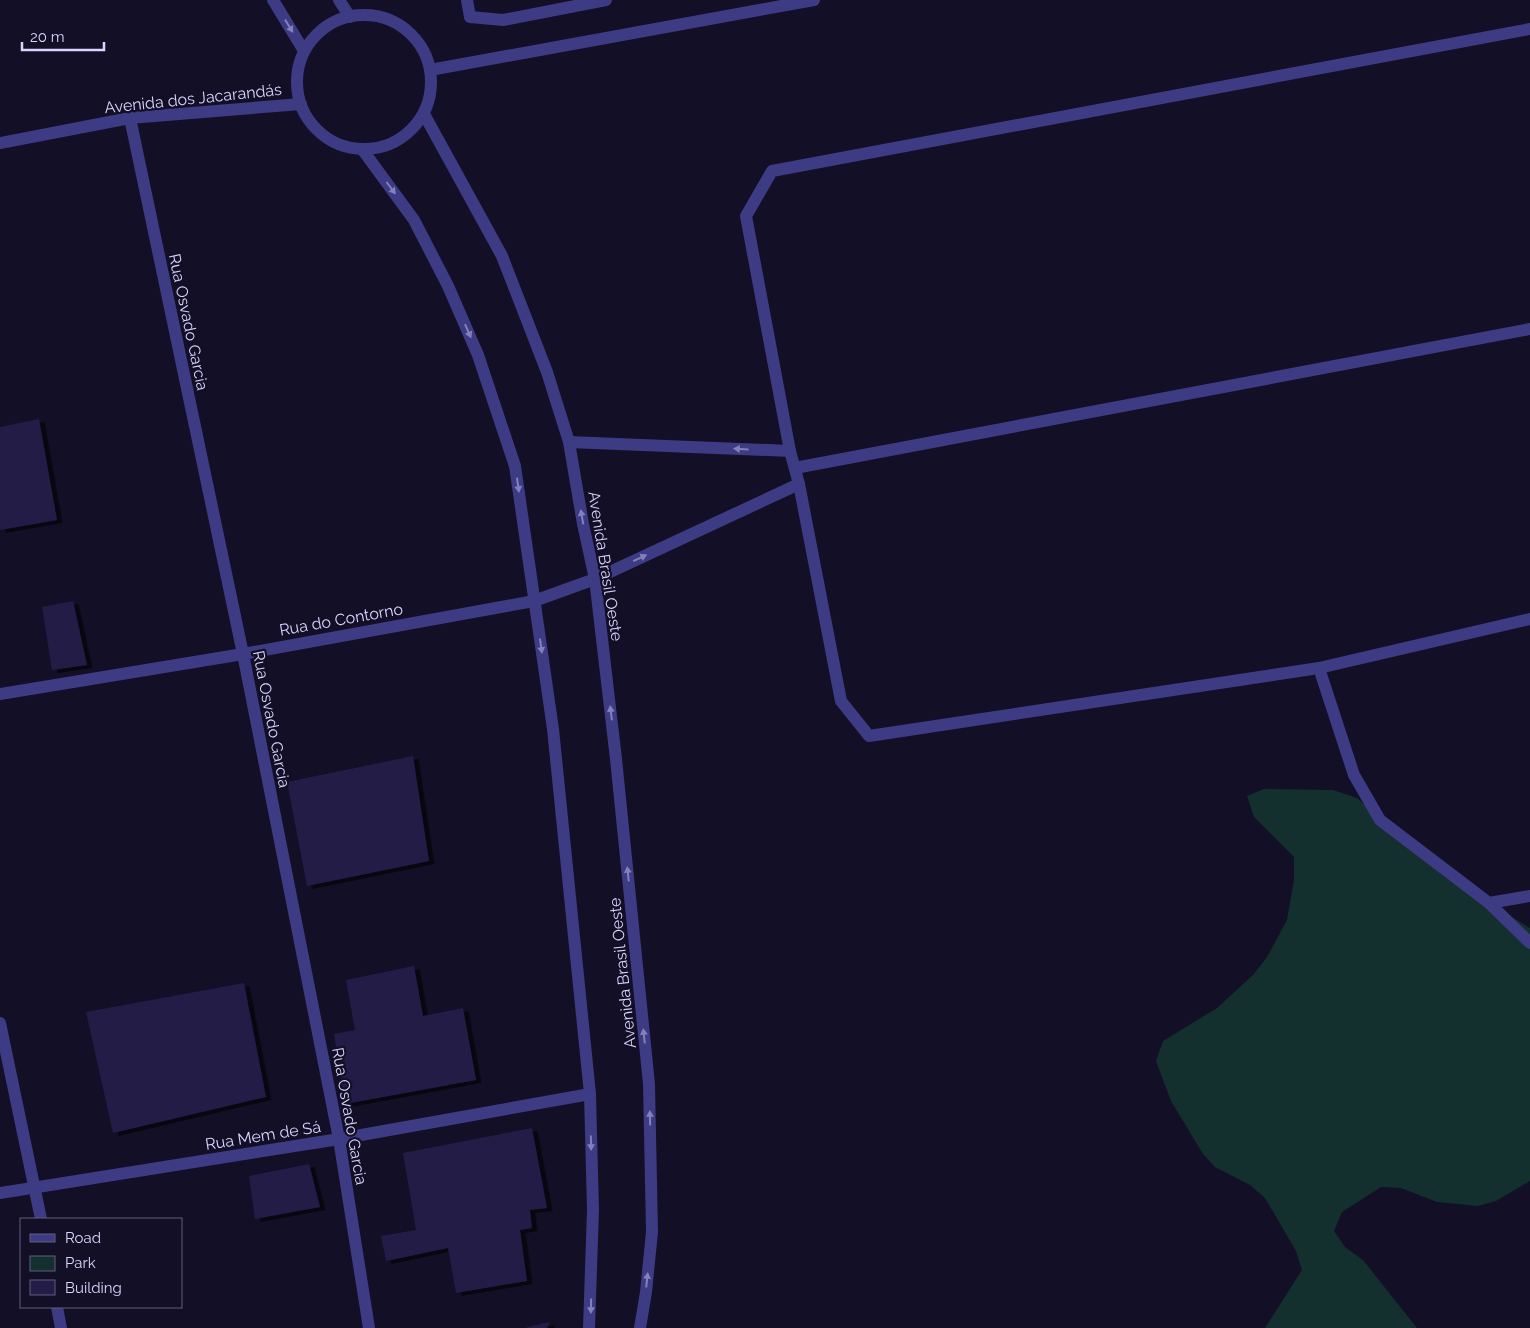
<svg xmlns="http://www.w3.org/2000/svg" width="1530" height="1328" font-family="Raleway,sans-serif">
	<defs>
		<filter id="shadow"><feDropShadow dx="5.5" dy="3" stdDeviation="0" flood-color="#0009"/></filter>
	</defs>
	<rect width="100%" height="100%" fill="#130f26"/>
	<polygon fill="#13302e" points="1264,789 1333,790 1357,798 1446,878 1530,928 1530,1181 1496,1201 1478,1206 1437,1202 1401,1188 1381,1187 1342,1212 1334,1231 1345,1247 1363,1260 1417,1328 1265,1328 1302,1270 1296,1251 1265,1198 1250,1185 1215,1167 1203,1154 1171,1101 1156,1061 1163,1041 1217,1008 1253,975 1267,957 1287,920 1294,879 1294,857 1254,817 1247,796"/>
	<g fill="#231c47" filter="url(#shadow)">
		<polygon points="39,419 57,520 0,530 0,427"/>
		<polygon points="73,601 87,665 52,670 42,607"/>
		<polygon points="413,756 429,861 307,886 287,782"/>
		<polygon points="414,966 423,1016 463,1008 476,1080 345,1104 334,1034 355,1030 346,980"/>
		<polygon points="244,983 266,1097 113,1133 86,1012"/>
		<polygon points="532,1128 547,1208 530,1210 532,1228 520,1230 527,1281 456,1293 448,1248 386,1261 381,1236 416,1230 403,1153"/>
		<polygon points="309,1164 320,1207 255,1219 249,1176"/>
		<polygon points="550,1322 547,1328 527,1328 527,1327"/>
	</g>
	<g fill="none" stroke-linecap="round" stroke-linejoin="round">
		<g stroke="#3c3b84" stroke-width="12">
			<polyline points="467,0 470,17 503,20 606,0"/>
			<polyline points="1530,29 772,171 746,216 790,451 799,484 841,701 869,736 1319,668 1530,619"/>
			<polyline points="430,70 814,0"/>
			<polyline points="130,118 243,654 339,1139 369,1328"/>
			<polyline points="0,143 130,118 301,104"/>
			<polyline points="569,442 790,451"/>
			<polyline points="795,468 1530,329"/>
			<polyline points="1319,668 1354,775 1380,820 1489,903 1530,943"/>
			<polyline points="0,694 243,654 534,601 595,579 799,484"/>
			<polyline points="1489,903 1530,896"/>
			<polyline points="0,1023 41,1219"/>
			<polyline points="0,1193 339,1139 590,1094"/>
			<polyline points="57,1307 61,1328"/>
		</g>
		<g stroke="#3c3b84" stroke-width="12">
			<polyline points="273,0 304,51"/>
			<polyline points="339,0 350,17"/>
			<circle cx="364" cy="82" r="67"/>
			<polyline points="424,114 502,256 547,372 569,442 583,524 595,579 616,759 649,1084 652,1232 646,1292 640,1328"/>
			<polyline points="362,149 414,220 448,286 478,355 515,466 553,729 590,1094 593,1210 589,1328"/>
		</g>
	</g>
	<defs><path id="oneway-solid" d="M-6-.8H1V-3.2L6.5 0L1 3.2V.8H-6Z" transform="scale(1.25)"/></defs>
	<g fill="#8380bb">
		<use href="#oneway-solid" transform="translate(289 26) rotate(58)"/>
		<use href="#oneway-solid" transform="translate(391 188) rotate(53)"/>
		<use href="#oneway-solid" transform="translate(468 331) rotate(66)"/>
		<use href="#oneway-solid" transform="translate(741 449) rotate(-177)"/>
		<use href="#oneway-solid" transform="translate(518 485) rotate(82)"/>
		<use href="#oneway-solid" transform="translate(582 517) rotate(-100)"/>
		<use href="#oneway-solid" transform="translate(640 558) rotate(-25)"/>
		<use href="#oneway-solid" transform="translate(541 646) rotate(82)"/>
		<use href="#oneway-solid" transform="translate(611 713) rotate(-97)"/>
		<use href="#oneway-solid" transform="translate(628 874) rotate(-96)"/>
		<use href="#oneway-solid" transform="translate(644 1036) rotate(-96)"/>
		<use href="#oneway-solid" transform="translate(650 1118) rotate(-91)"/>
		<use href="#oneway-solid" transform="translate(591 1143) rotate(89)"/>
		<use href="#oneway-solid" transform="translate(647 1280) rotate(-84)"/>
		<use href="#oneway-solid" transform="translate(591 1306) rotate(91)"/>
	</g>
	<g text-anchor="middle" stroke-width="4.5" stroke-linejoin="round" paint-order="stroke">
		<g font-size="16" fill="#d9d5fe" stroke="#130f26">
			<text transform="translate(193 98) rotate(-6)" y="6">Avenida dos Jacarandás</text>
			<text transform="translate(189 322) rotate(78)" y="6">Rua Osvado Garcia</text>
			<text transform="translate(606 566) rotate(81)" y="6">Avenida Brasil Oeste</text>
			<text transform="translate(341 619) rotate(-10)" y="6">Rua do Contorno</text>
			<text transform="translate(272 719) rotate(79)" y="6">Rua Osvado Garcia</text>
			<text transform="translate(622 973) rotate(-96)" y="6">Avenida Brasil Oeste</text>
			<text transform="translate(350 1116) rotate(80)" y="6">Rua Osvado Garcia</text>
			<text transform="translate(263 1135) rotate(-9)" y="6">Rua Mem de Sá</text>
		</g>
	</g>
	<rect x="20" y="1218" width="162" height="90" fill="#130f26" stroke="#625e7c"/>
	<rect x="30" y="1234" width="25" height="8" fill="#3c3b84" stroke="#625e7c"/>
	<text x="65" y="1243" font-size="15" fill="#d9d5fe">Road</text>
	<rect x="30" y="1256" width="25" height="15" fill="#13302e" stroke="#625e7c"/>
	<text x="65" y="1268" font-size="15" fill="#d9d5fe">Park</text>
	<rect x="30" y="1280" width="25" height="15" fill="#231c47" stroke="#625e7c"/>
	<text x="65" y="1293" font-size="15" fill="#d9d5fe">Building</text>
	<path d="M22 42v8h82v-8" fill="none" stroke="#d9d5fe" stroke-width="2.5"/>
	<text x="30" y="42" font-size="15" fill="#d9d5fe" stroke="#130f26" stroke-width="4" paint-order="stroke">20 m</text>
</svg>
